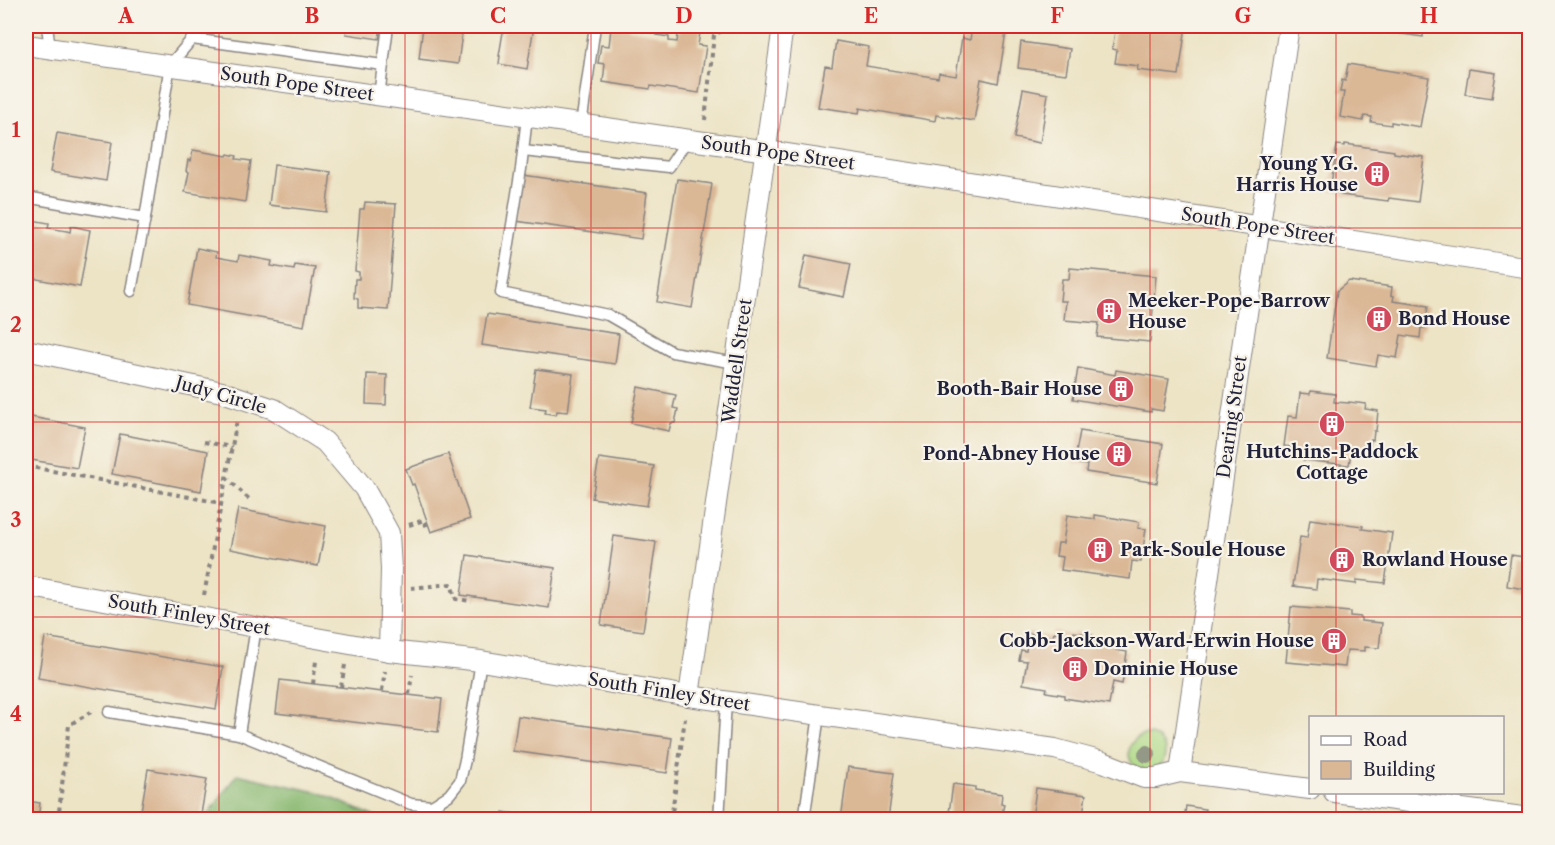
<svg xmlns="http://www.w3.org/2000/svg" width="1555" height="845" font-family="'Libre Caslon Text',serif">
	<rect width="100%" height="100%" fill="#f7f3e8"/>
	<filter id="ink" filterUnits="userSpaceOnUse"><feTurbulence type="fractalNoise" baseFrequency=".0167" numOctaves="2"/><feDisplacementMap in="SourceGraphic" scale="12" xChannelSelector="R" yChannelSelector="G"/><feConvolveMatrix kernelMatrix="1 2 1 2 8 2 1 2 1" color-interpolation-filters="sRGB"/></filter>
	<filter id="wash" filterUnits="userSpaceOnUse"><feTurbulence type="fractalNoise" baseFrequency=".008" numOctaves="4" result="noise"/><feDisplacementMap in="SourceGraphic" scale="24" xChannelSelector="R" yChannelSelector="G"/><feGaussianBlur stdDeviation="1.35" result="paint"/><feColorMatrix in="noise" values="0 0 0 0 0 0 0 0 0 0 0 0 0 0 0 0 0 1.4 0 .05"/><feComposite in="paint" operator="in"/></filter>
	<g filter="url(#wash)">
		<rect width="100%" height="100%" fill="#ede4c6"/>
		<circle fill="#add985" stroke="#687e60" stroke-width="1.5" cx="1147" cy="753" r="18"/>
		<polygon fill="#8ab972" stroke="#566e56" stroke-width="1.5" points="237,774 321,793 379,819 205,819"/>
		<g id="blocks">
			<g fill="#dab795">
				<polygon points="331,26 381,26 379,39 346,34 347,29 331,27"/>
				<polygon points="423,26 463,26 458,64 419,59"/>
				<polygon points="504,26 534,26 527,69 499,64 500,56 499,56"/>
				<polygon points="616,26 629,27 628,29 658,34 657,35 669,37 669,41 677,42 679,26 717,26 717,29 701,27 698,45 706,46 699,93 651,86 650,89 603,82 605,64 598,63 601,45 609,46 611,28 615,28"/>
				<polygon points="972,26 1007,26 998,83 981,79 974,121 936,115 935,121 860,108 859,113 818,107 825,66 832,67 836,41 869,47 866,66 938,78 939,73 956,76 962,38 970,40"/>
				<polygon points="1116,26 1186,26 1179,75 1137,70 1138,66 1115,63 1117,50 1112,49"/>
				<polygon points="1368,26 1424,26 1423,37 1367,29"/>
				<polygon points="1021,42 1070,49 1066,74 1018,68"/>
				<polygon points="1348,64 1429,77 1420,127 1391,122 1391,125 1371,122 1372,117 1364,116 1363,121 1340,117 1344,92 1340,92 1342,80 1345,81"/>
				<polygon points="1469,69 1496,73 1492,98 1465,94"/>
				<polygon points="1023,89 1048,94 1040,143 1014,138"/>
				<polygon points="26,128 32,129 27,157 26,157"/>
				<polygon points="57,133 112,142 106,181 50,172"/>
				<polygon points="1345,144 1394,151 1394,153 1424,157 1418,202 1389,198 1388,201 1341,195 1341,193 1330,191 1337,145 1345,146"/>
				<polygon points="193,150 227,156 228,154 237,156 236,159 251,161 245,202 185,192 189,172 186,171 188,160 191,161"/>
				<polygon points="274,165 331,172 326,212 269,205"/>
				<polygon points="523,175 647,193 641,239 516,221"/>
				<polygon points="677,179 712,184 692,308 657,302"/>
				<polygon points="365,202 396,204 388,310 358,308 358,299 354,298 355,279 359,279 359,272 355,271 360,209 364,209"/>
				<polygon points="26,219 49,223 48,228 67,231 70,232 71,226 90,230 80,287 26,277"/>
				<polygon points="197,248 217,252 216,257 238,261 239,255 272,261 271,266 294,270 295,265 315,268 304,326 187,305"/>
				<polygon points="806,255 851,264 844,297 799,288"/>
				<polygon points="1070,268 1156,276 1150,342 1097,337 1099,323 1064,320 1066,301 1060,301 1062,279 1069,279"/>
				<polygon points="1349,281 1392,287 1391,295 1394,296 1393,301 1428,306 1425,328 1421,328 1420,338 1401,335 1397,358 1378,355 1376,366 1327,358 1337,291"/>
				<polygon points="487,314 619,334 615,364 482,345"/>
				<polygon points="1078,368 1115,375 1116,370 1169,379 1163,411 1151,409 1151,412 1073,399"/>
				<polygon points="536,369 573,374 568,412 557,411 556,415 545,413 546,409 530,407"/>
				<polygon points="367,374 387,375 386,405 366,404"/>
				<polygon points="638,387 676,395 673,408 678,409 675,423 671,423 669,431 631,423"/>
				<polygon points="1311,391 1335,394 1334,402 1349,403 1349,402 1366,404 1365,409 1378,411 1376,431 1374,431 1373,440 1371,439 1369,455 1351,453 1349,465 1303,460 1304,453 1290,452 1291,447 1284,446 1288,416 1297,417 1300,393 1310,394"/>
				<polygon points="26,416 85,427 77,468 26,459"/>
				<polygon points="1080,431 1163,444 1157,483 1086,472 1087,465 1074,463"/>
				<polygon points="120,434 208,451 201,491 112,474"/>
				<polygon points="448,454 470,519 431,532 414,484 412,485 406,469"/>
				<polygon points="599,458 654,466 647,506 592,498"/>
				<polygon points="238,509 326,526 318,566 230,549"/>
				<polygon points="1067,515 1095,519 1095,515 1139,522 1138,528 1146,529 1141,562 1132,561 1130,579 1061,570 1063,557 1056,556 1058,543 1063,543"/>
				<polygon points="1310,519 1363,526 1362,529 1392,533 1385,583 1357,580 1356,584 1317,579 1316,589 1293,586 1300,537 1307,538"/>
				<polygon points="614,536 656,542 643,631 601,625"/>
				<polygon points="467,555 555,568 549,608 461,595"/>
				<polygon points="1511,555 1530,558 1530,590 1507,586"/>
				<polygon points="1291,607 1350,612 1350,616 1361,617 1361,621 1382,623 1379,648 1365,647 1365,651 1347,650 1345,667 1286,662"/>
				<polygon points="1054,632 1073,635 1074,632 1092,635 1092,641 1117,645 1116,650 1127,652 1122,684 1113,682 1109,705 1064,698 1064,695 1046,692 1047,688 1023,684 1027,661 1019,660 1021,650 1026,651 1028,633 1053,637"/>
				<polygon points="45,637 223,667 216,709 38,678"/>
				<polygon points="280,680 442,699 438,732 276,713"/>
				<polygon points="518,716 672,738 667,773 513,751"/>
				<polygon points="848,767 894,773 888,820 841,820"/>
				<polygon points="148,769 207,779 200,820 156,820 140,817"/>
				<polygon points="953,784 975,787 975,790 1002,794 1001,803 1004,804 1001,820 948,820"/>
				<polygon points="1036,788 1086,795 1082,820 1032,820"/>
				<polygon points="26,801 40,803 38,820 26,820"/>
				<polygon points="1186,806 1205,809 1204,813 1240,818 1240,820 1184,820"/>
				<polygon points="503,812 542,818 542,820 501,820"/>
			</g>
		</g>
	</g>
	<g filter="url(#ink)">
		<use href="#blocks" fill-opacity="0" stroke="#888380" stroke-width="1.5"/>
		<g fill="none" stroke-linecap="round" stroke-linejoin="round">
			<g stroke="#888380" stroke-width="13">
				<g id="service">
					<polyline points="47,26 50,49"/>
					<polyline points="192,39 383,65"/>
					<polyline points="379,96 388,26"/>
					<polyline points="527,117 521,169 501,293 608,315 672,352 736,363"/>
					<polyline points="581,125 595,26"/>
					<polyline points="523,151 669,167 687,140"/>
					<polyline points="26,197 145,218 170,65 192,39 194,26"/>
					<polyline points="131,291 145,218"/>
					<polyline points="109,712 239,734 411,804 432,806 449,795 460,781 465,760 481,661"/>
					<polyline points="239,734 256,627"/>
					<polyline points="719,820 726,702"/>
					<polyline points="804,820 819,715"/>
				</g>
			</g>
			<g stroke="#888380" stroke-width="22">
				<g id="minor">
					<polyline points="26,45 767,151 1530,268"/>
					<polyline points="26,350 222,392 274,409 325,442 364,488 389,533 391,569 389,651"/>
					<polyline points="26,586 389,651 481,661 689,696 1055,749 1103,762 1144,778 1155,778 1180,772 1310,789"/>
					<polyline points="689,696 783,26"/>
					<polyline points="1180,772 1289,26"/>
					<polyline points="1334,792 1530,818"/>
				</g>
			</g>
			<g stroke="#888380" stroke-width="4" stroke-dasharray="4.5 4.5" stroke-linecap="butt">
				<polyline points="705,120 714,35 731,26"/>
				<polyline points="204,442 232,447"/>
				<polyline points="26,466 221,503"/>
				<polyline points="226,477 251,501"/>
				<polyline points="409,525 424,520 427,528"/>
				<polyline points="411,588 451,584 456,599 472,601"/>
				<polyline points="204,595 237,420"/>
				<polyline points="313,684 316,661"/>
				<polyline points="341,687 345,665"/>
				<polyline points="382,691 385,671"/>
				<polyline points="409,694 412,675"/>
				<polyline points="58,820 69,725 91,712"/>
				<polyline points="671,820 685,718"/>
			</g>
			<use href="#service" stroke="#fff" stroke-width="10"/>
			<use href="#minor" stroke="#fff" stroke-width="20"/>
		</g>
		<circle fill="#949886" cx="1147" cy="754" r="9"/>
	</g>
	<path fill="none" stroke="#d62828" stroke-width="1.5" stroke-opacity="0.55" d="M219,26V820M405,26V820M591,26V820M778,26V820M964,26V820M1150,26V820M1336,26V718M26,228H1530M26,422H1530M26,617H1530M1336,792V820"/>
	<defs>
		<g id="building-disc" transform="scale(1.35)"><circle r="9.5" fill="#d1495b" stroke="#f7f3e8"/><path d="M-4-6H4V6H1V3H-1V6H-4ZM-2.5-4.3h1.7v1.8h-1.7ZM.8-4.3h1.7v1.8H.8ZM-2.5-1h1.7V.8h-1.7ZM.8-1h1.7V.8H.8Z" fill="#fff"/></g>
	</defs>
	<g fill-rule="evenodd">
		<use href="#building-disc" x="1377" y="174"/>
		<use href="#building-disc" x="1109" y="311"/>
		<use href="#building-disc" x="1379" y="319"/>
		<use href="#building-disc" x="1121" y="389"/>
		<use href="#building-disc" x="1332" y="424"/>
		<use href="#building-disc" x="1119" y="454"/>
		<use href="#building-disc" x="1100" y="550"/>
		<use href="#building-disc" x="1342" y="560"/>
		<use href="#building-disc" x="1334" y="641"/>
		<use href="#building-disc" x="1075" y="669"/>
	</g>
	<g text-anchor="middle" stroke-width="4.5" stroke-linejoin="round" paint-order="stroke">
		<g font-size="18" fill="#22223b" stroke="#f7f3e8">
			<text transform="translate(297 84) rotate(8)" y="6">South Pope Street</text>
			<text transform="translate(778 153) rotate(8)" y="6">South Pope Street</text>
			<text transform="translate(1258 226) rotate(9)" y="6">South Pope Street</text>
			<text transform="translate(737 361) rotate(-82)" y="6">Waddell Street</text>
			<text transform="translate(221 395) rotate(16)" y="6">Judy Circle</text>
			<text transform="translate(1232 417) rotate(-82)" y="6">Dearing Street</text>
			<text transform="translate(189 615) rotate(10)" y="6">South Finley Street</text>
			<text transform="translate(669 692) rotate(9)" y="6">South Finley Street</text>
		</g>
		<g font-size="18" font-weight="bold" fill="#22223b" stroke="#f7f3e8" text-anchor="start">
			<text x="1358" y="170" text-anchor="end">Young Y.G.<tspan x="1358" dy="21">Harris House</tspan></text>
			<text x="1128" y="307">Meeker-Pope-Barrow<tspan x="1128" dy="21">House</tspan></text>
			<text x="1398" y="325">Bond House</text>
			<text x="1102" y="395" text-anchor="end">Booth-Bair House</text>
			<text x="1332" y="458" text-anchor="middle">Hutchins-Paddock<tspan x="1332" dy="21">Cottage</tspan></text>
			<text x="1100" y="460" text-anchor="end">Pond-Abney House</text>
			<text x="1120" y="556">Park-Soule House</text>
			<text x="1362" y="566">Rowland House</text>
			<text x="1314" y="647" text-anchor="end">Cobb-Jackson-Ward-Erwin House</text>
			<text x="1094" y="675">Dominie House</text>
		</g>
	</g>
	<rect width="1555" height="845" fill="none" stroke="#f7f3e8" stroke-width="66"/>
	<rect x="1309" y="716" width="195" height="78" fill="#f7f3e8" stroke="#a29fa3" stroke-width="1.5"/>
	<rect x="1321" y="736" width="30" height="9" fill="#ffffff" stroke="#a29fa3" stroke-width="1.5"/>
	<text x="1363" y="746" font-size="18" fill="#22223b">Road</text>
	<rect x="1321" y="761" width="30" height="18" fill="#dab795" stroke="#a29fa3" stroke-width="1.5"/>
	<text x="1363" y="776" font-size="18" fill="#22223b">Building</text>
	<rect x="33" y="33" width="1489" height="779" fill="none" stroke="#d62828" stroke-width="2"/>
	<g font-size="20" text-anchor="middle" font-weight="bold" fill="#d62828">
		<text x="126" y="23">A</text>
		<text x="312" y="23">B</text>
		<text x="498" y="23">C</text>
		<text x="684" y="23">D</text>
		<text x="871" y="23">E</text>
		<text x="1057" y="23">F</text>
		<text x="1243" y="23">G</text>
		<text x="1429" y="23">H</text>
		<text x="16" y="137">1</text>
		<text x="16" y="332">2</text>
		<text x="16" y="527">3</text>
		<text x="16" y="721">4</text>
	</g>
</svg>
